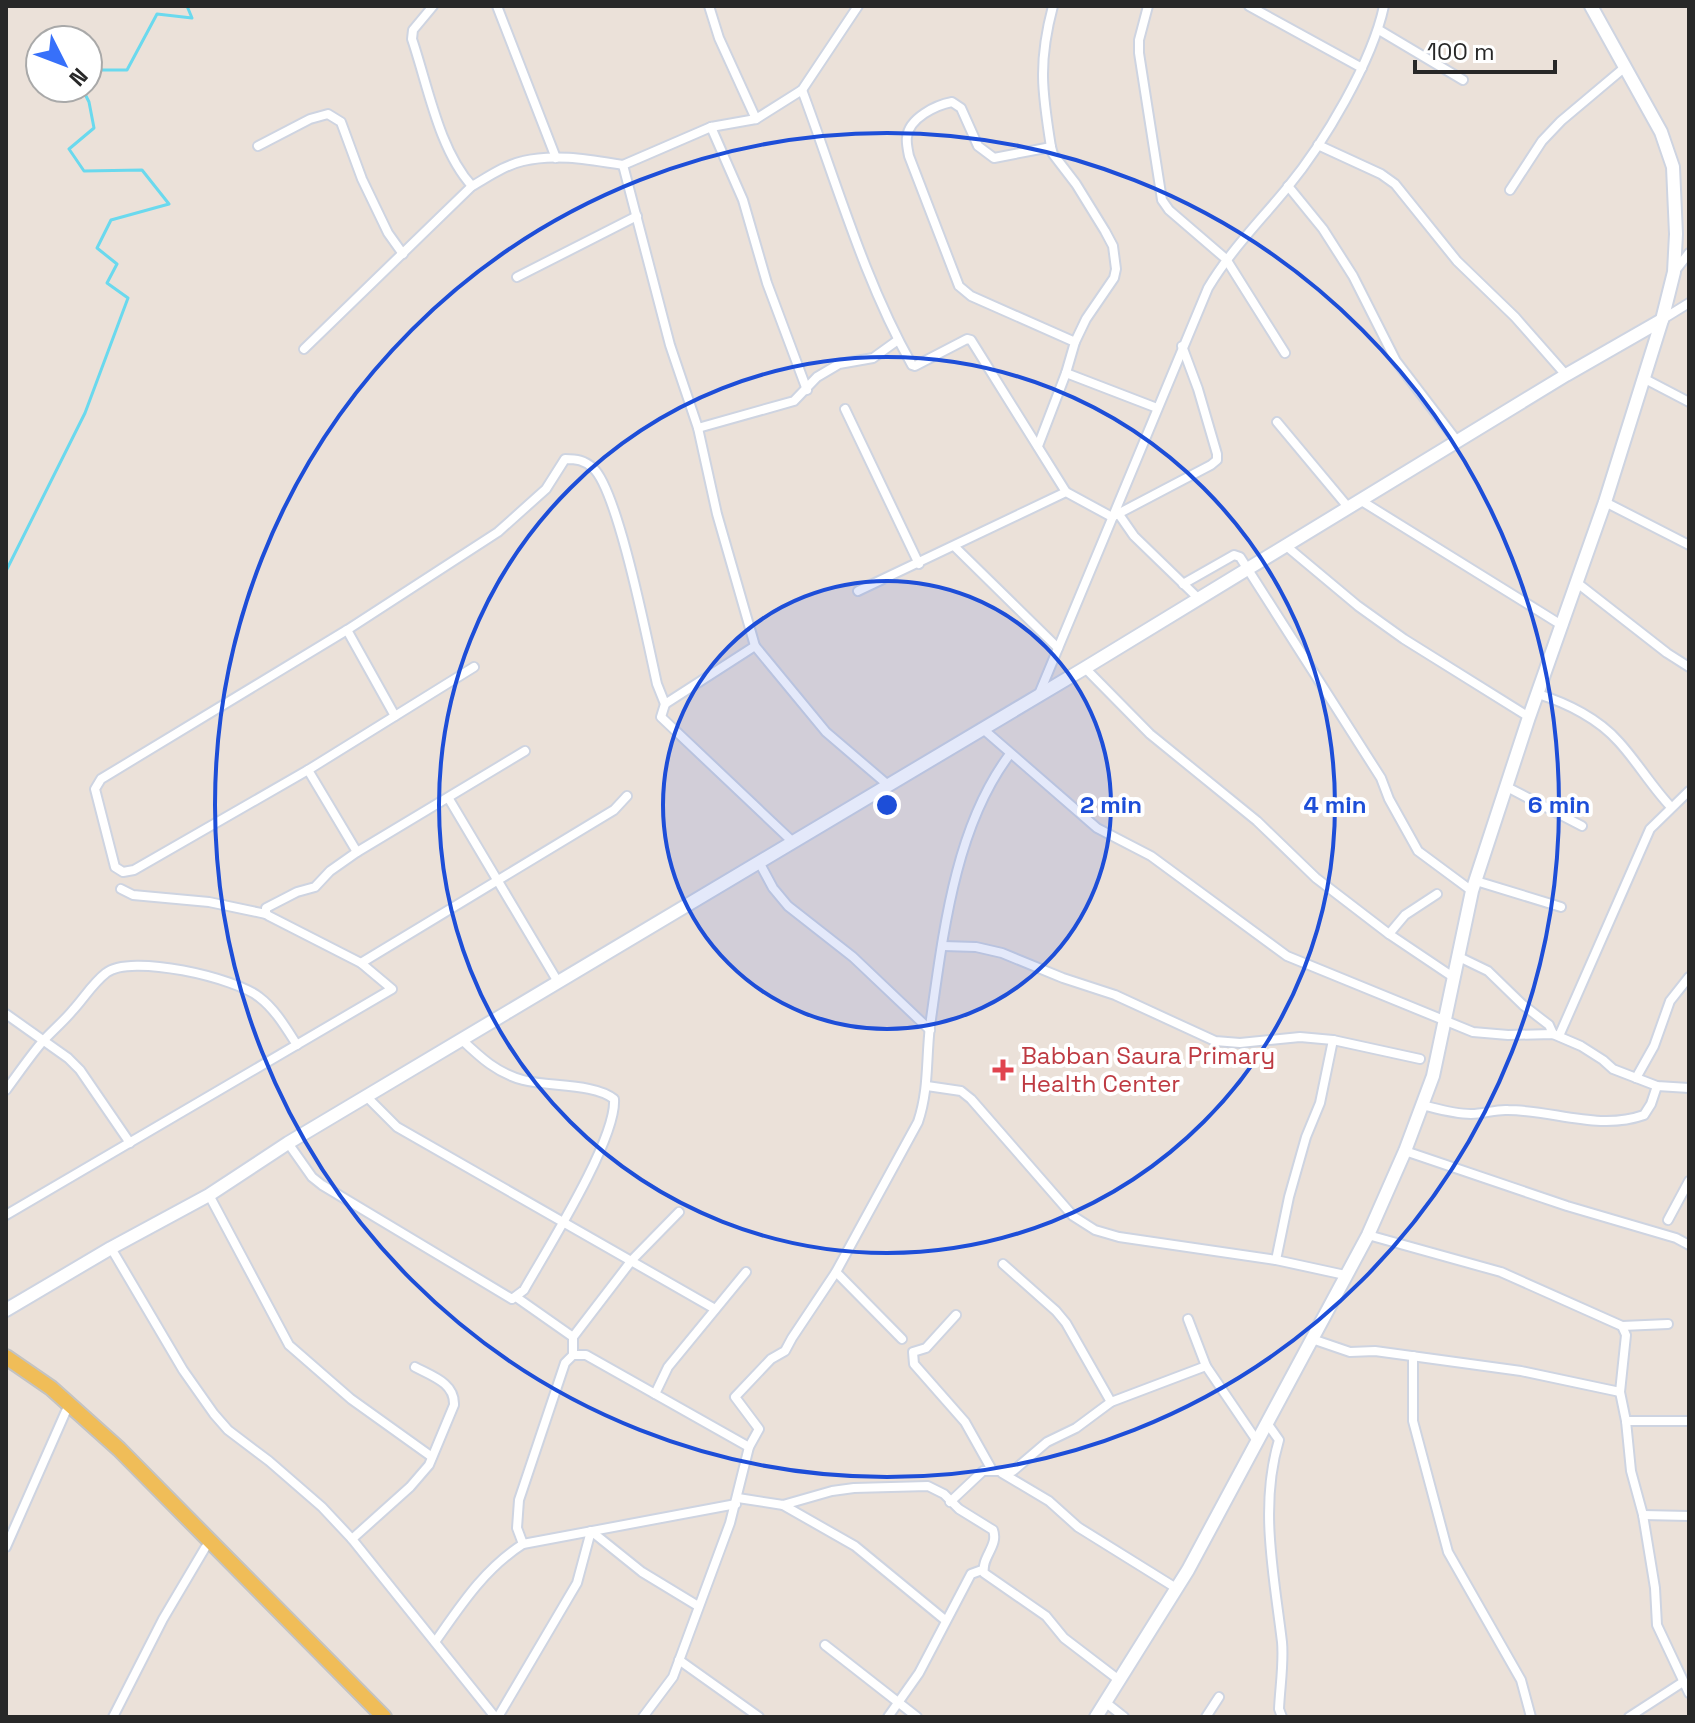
<svg xmlns="http://www.w3.org/2000/svg" width="1695" height="1723" font-family="'Space Grotesk',sans-serif">
	<rect width="100%" height="100%" fill="#ebe1d9"/>
	<g fill="none" stroke-linecap="round" stroke-linejoin="round">
		<g stroke="#6ad9ee" stroke-width="3">
			<polyline points="88,75 94,70 127,70 157,14 192,18 187,6"/>
			<polyline points="6,571 85,413 128,298 107,283 117,264 97,248 111,220 169,204 142,170 84,171 69,149 94,128 89,102 82,88"/>
		</g>
		<g stroke="#ced4e1" stroke-width="12">
			<g id="street">
				<path d="M433,6L413,30L412,39C428,86 439,150 472,186"/>
				<polyline points="497,6 556,158"/>
				<polyline points="709,6 719,38 756,119"/>
				<polyline points="858,6 802,90 756,119 711,127 623,165 670,345 698,428 717,514 755,646 826,732 888,785"/>
				<polyline points="1148,6 1139,40 1139,53 1162,200 1169,210 1226,259 1285,353"/>
				<polyline points="1249,6 1362,68"/>
				<polyline points="1379,30 1463,80"/>
				<path d="M802,90C836,181 864,280 912,365L915,366L967,339L971,340L1066,492"/>
				<polyline points="711,127 743,200 767,283 807,390"/>
				<polyline points="1318,145 1381,174 1395,184 1457,261 1515,317 1566,375"/>
				<polyline points="258,146 310,119 328,114 341,122 362,179 388,233 403,254"/>
				<path d="M1051,147L994,158L978,146L961,108L952,102C936,105 909,118 907,137C906,142 908,151 909,156L959,286L971,296L1075,342"/>
				<polyline points="1288,186 1323,229 1353,276 1396,361 1457,441"/>
				<polyline points="1510,190 1542,141 1561,121 1624,68"/>
				<polyline points="1675,271 1689,253"/>
				<polyline points="517,277 637,216"/>
				<polyline points="1663,319 1689,303"/>
				<path d="M304,349L472,186C488,177 505,165 523,161C555,153 591,160 623,165"/>
				<polyline points="1066,373 1157,408"/>
				<polyline points="1645,379 1689,402"/>
				<polyline points="845,409 919,564"/>
				<polyline points="1277,422 1348,507"/>
				<polyline points="698,428 794,401 817,377 839,364 873,358 898,340"/>
				<path d="M1038,446L1066,373L1075,342L1086,319L1114,278L1116,269L1113,246L1105,231L1076,184L1053,154L1051,147C1042,91 1038,62 1053,6"/>
				<polyline points="1360,500 1563,626"/>
				<polyline points="1605,502 1689,545"/>
				<polyline points="1118,513 1134,536 1198,598"/>
				<polyline points="1285,545 1358,606 1404,639 1529,717"/>
				<polyline points="955,547 1058,648"/>
				<polyline points="1576,582 1667,653 1689,667"/>
				<polyline points="1183,584 1234,555 1240,557 1381,778 1389,799 1418,851 1472,891"/>
				<polyline points="858,591 1066,492 1112,517 1211,465 1217,460 1217,454 1198,389 1182,346"/>
				<polyline points="347,630 395,716"/>
				<polyline points="755,646 665,704 661,717 793,842"/>
				<path d="M474,667L308,770L134,870L123,872L115,867L95,789L101,779L347,630L498,532L546,489L565,459C577,459 584,460 593,468C618,490 648,644 657,684L665,704"/>
				<polyline points="1085,668 1150,734 1257,821 1316,878 1389,934 1453,977"/>
				<path d="M1039,694L1208,288C1230,251 1260,221 1287,188C1324,143 1372,62 1384,6"/>
				<path d="M1538,694C1567,703 1599,719 1619,742C1638,763 1652,787 1671,807"/>
				<polyline points="983,729 1097,828 1151,856 1287,956 1473,1032 1508,1035 1553,1034 1581,1046 1603,1060 1613,1069 1657,1086 1689,1088"/>
				<polyline points="308,770 357,852"/>
				<polyline points="1507,787 1582,826"/>
				<polyline points="449,799 558,982"/>
				<polyline points="759,862 773,888 788,906 853,957 930,1030"/>
				<polyline points="1476,881 1561,907"/>
				<polyline points="121,889 133,895 209,902 266,914"/>
				<polyline points="1389,934 1405,915 1437,894"/>
				<polyline points="943,946 976,947 1002,953 1063,978 1115,995 1215,1041 1240,1043 1300,1037 1333,1040 1420,1059"/>
				<polyline points="1457,956 1488,971 1523,1005 1549,1025 1553,1034"/>
				<polyline points="361,963 614,810 627,796"/>
				<polyline points="6,1014 68,1058 80,1070 130,1143"/>
				<polyline points="1559,1036 1650,829 1689,791"/>
				<polyline points="1636,1078 1654,1046 1670,1001 1689,977"/>
				<polyline points="927,1086 961,1091 971,1099 1073,1216 1095,1230 1119,1237 1276,1260 1345,1275"/>
				<path d="M6,1090C18,1074 30,1056 43,1041C53,1030 64,1021 73,1010C84,998 93,983 106,973C130,953 236,978 259,997C275,1009 286,1028 297,1045"/>
				<polyline points="366,1096 397,1127 715,1309"/>
				<path d="M1422,1105C1438,1109 1454,1114 1471,1114C1484,1114 1496,1109 1508,1110C1553,1110 1599,1131 1644,1115L1651,1104L1657,1086"/>
				<path d="M288,1143L312,1177L322,1185L512,1299L524,1290C546,1251 617,1139 614,1099C594,1083 549,1087 523,1080C497,1073 481,1058 461,1039"/>
				<polyline points="1405,1151 1567,1206 1676,1238 1689,1245"/>
				<polyline points="209,1195 289,1345 351,1399 432,1457"/>
				<polyline points="6,1215 392,989 361,963 269,916 266,914 266,908 297,892 315,887 330,871 357,852 525,751"/>
				<polyline points="1668,1220 1689,1181"/>
				<polyline points="1368,1235 1501,1272 1622,1326 1626,1335 1620,1392 1626,1421 1631,1471 1643,1515 1655,1588 1657,1625 1689,1693"/>
				<polyline points="111,1248 183,1370 214,1414 228,1430 269,1461 322,1507 352,1539 495,1717"/>
				<polyline points="1276,1260 1289,1197 1306,1137 1320,1103 1333,1040"/>
				<polyline points="1003,1264 1056,1311 1066,1323 1111,1402"/>
				<polyline points="836,1272 902,1339"/>
				<polyline points="516,1297 573,1337"/>
				<polyline points="956,1315 926,1348 913,1352 914,1364 965,1422 992,1470"/>
				<polyline points="1188,1319 1206,1366 1257,1441"/>
				<polyline points="1622,1326 1668,1324"/>
				<polyline points="1312,1339 1350,1352 1375,1351 1521,1371 1620,1392"/>
				<polyline points="573,1355 586,1355 749,1447"/>
				<polyline points="1413,1356 1413,1421 1448,1552 1521,1680 1531,1717"/>
				<polyline points="655,1394 668,1367 746,1272"/>
				<polyline points="1626,1421 1689,1421"/>
				<path d="M1267,1423L1279,1440C1259,1506 1274,1575 1282,1642C1284,1663 1280,1687 1279,1709L1282,1717"/>
				<polyline points="1002,1473 1049,1501 1078,1527 1176,1588"/>
				<path d="M738,1498L783,1505L832,1491L854,1488L928,1486L944,1494L959,1509L993,1530C999,1546 981,1557 984,1573L1046,1616L1064,1638L1119,1680"/>
				<polyline points="950,1502 983,1471 1013,1471 1047,1442 1076,1428 1111,1402 1206,1366"/>
				<polyline points="783,1505 855,1546 945,1620"/>
				<polyline points="1643,1515 1689,1516"/>
				<path d="M352,1539L410,1487L429,1465L454,1405C455,1383 432,1376 415,1367"/>
				<polyline points="523,1544 517,1528 519,1500 565,1363 573,1355 573,1337 632,1260 679,1212"/>
				<polyline points="6,1547 66,1411"/>
				<path d="M435,1642C461,1605 484,1569 523,1544L736,1504"/>
				<polyline points="825,1645 917,1717"/>
				<polyline points="679,1660 759,1717"/>
				<polyline points="1105,1702 1124,1717"/>
				<polyline points="113,1717 163,1619 205,1548"/>
				<polyline points="498,1717 577,1583 591,1531 642,1572 698,1606"/>
				<path d="M643,1717L673,1677L730,1523L749,1447L759,1429L735,1397L771,1359L785,1351L792,1338L836,1272L918,1122C929,1090 926,1059 930,1026C943,936 954,828 1010,754"/>
				<polyline points="888,1717 919,1673 971,1574 982,1570"/>
				<polyline points="1206,1717 1219,1697"/>
				<polyline points="1629,1717 1683,1682"/>
			</g>
		</g>
		<g stroke="#ced4e1" stroke-width="16">
			<g id="secondary">
				<polyline points="6,1310 111,1248 209,1195 288,1143 1085,668 1566,375 1662,320"/>
				<polyline points="1096,1717 1188,1570 1368,1235 1405,1151 1433,1076 1472,891 1529,717 1605,502 1662,320 1674,272 1676,234 1673,167 1661,132 1591,6"/>
			</g>
		</g>
		<g stroke="#c3c3c3" stroke-width="18">
			<polyline id="primary" points="6,1357 51,1388 119,1449 384,1717"/>
		</g>
		<use href="#street" stroke="#fff" stroke-width="8"/>
		<use href="#secondary" stroke="#fff" stroke-width="12"/>
		<use href="#primary" stroke="#f0bd58" stroke-width="14"/>
	</g>
	<circle cx="887" cy="805" r="224" fill="#1d4ed8" fill-opacity=".12"/>
	<g fill="none" stroke="#1d4ed8" stroke-width="4">
		<circle cx="887" cy="805" r="224"/>
		<circle cx="887" cy="805" r="448"/>
		<circle cx="887" cy="805" r="672"/>
	</g>
	<path fill="#e0444e" stroke="#fff" stroke-width="3" d="M999 1058h8v8h8v8h-8v8h-8v-8h-8v-8h8z"/>
	<g text-anchor="middle" stroke-width="8" stroke-linejoin="round" paint-order="stroke">
		<g font-size="24" fill="#be3a42" stroke="#fff" text-anchor="start">
			<text x="1021" y="1064">Babban Saura Primary<tspan x="1021" dy="28">Health Center</tspan></text>
		</g>
	</g>
	<circle cx="887" cy="805" r="12" fill="#1d4ed8" stroke="#fff" stroke-width="4"/>
	<g font-size="24" text-anchor="middle" font-weight="bold" fill="#1d4ed8" stroke="#fff" stroke-width="8" stroke-linejoin="round" paint-order="stroke">
		<text x="1111" y="813">2 min</text>
		<text x="1335" y="813">4 min</text>
		<text x="1559" y="813">6 min</text>
	</g>
	<rect width="1695" height="1723" fill="none" stroke="#282828" stroke-width="16"/>
	<g transform="translate(64 64) rotate(132)"><circle r="38" fill="#ffffff" stroke="#a9a9a9" stroke-width="2"/>
	<path d="M0-6L14 30L0 20L-14 30Z" fill="#3770fa"/>
	<text y="-12" font-size="22" font-weight="bold" text-anchor="middle" fill="#282828">N</text>
	</g>
	<path d="M1415 60v12h140v-12" fill="none" stroke="#282828" stroke-width="4"/>
	<text x="1427" y="60" font-size="24" fill="#282828" stroke="#ffffff" stroke-width="6" paint-order="stroke">100 m</text>
</svg>
